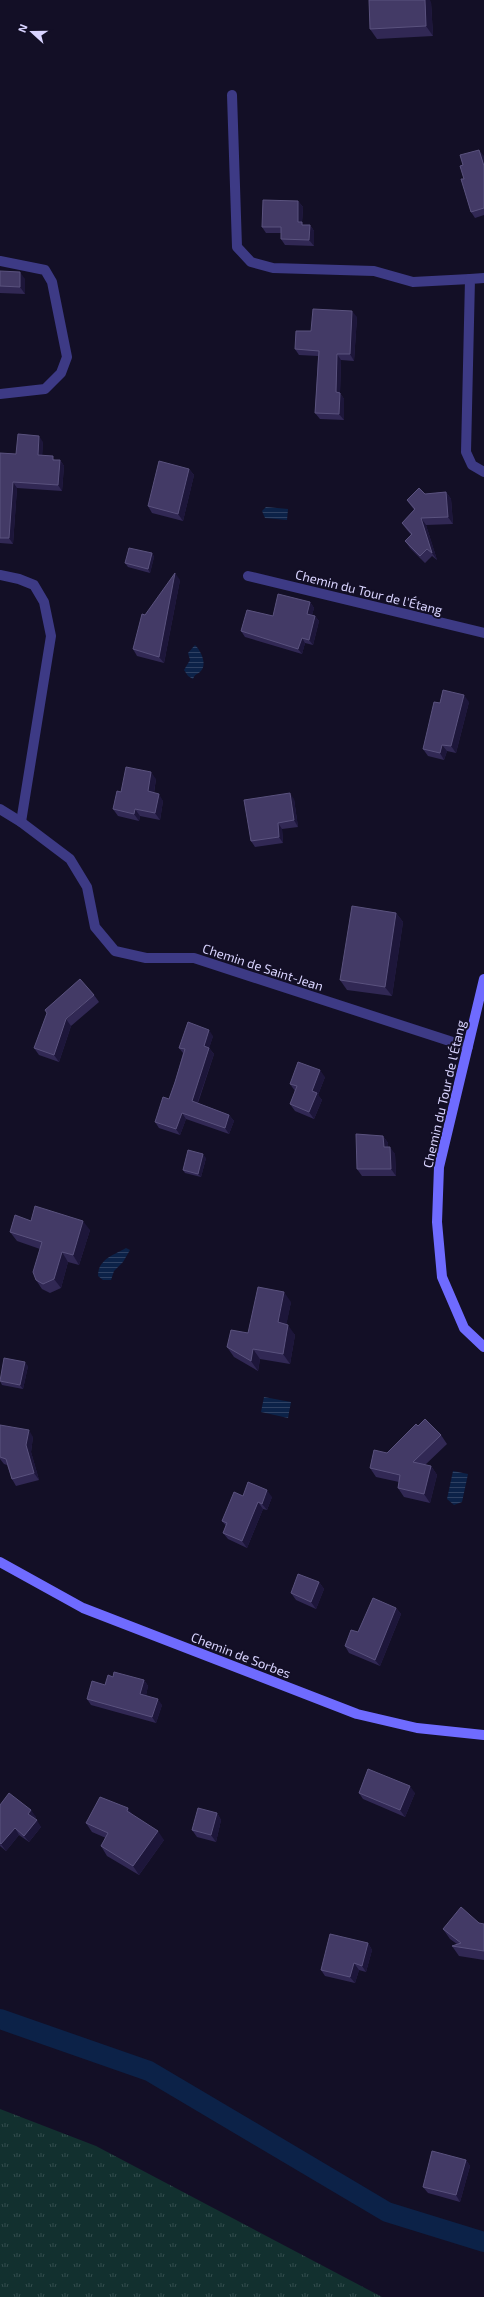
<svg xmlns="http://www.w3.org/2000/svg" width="484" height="2297" font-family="'Exo 2',sans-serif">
	<defs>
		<pattern id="grass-tufts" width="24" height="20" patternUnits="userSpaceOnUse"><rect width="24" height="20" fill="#12302f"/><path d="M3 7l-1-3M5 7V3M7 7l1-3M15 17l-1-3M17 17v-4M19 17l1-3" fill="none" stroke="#344d4e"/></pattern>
		<pattern id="water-rules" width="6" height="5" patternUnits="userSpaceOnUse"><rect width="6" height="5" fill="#0c2248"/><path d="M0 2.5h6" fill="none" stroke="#2f4163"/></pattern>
	</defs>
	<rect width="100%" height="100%" fill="#130f26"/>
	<polygon fill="url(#grass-tufts)" points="0,2109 96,2146 382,2297 0,2297"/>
	<g fill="url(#water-rules)">
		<polygon points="266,507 288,509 287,520 265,518 262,511"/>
		<path d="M195,645C201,651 208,665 200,672C196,675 195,674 193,679L188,676L184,670L190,660L188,653Z"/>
		<path d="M126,1248L130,1250L123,1262L114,1271L111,1280H103L98,1276C98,1259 114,1255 126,1248Z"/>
		<polygon points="264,1397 291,1402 288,1418 261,1412"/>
		<polygon points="453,1471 468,1474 462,1502 454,1505 447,1499"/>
	</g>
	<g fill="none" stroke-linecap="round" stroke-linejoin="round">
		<polyline stroke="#0c2248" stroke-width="20" points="0,2019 149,2071 387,2212 484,2242"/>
		<g stroke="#3d3a85" stroke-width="10">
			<polyline points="232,95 237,247 251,262 273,268 374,271 413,282 470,279"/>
			<polyline points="0,261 45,270 52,282 67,357 61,373 45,389 0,394"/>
			<polyline points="484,278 470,279 466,452 472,465 484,472"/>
			<polyline points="0,575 19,579 34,585 44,602 51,636 21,822"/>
			<polyline points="248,576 484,633"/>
			<polyline points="0,809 21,822 70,859 87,887 95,927 115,951 146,958 194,958 468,1047"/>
		</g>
		<g stroke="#6f6bff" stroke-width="10">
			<polyline points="484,979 439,1167 437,1222 442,1277 464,1328 484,1347"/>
			<polyline points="0,1562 83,1608 357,1714 417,1728 484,1735"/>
		</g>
	</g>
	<g fill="#312854">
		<polygon points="431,2 433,36 377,39 370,29"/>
		<polygon points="479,150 484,158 484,215 475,218 471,212 464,179 463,165"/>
		<polygon points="298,201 303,207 302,223 303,225 310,225 314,231 314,246 285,245 281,239 281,233 266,233 262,227"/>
		<polygon points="0,271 25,279 25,294 0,293"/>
		<polygon points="357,317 354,361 341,360 340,393 344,399 344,420 320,419 315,413 318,356 299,355 295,349 311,331"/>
		<polygon points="43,442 42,455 56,460 60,460 64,466 62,491 17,488 13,544 0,543 0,453 16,454"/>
		<polygon points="189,469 194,475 183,521 152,513 148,506"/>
		<polygon points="446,492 451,499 453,524 426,525 437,560 432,556 425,563 410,548 405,541 411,535 407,530 402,523 414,510 407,500 425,494"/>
		<polygon points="152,553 154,557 150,573 128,567 125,563"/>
		<polygon points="180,580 164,663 137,656 133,649 145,615"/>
		<polygon points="310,602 314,608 312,615 315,616 319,621 313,645 305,643 302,654 245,637 241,631 273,616"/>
		<polygon points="469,702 456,753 447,751 444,760 428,756 423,749"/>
		<polygon points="156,779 154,793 163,801 160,820 140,816 139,821 118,816 113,809 121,792"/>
		<polygon points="294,799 298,827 282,829 283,843 255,847 251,841"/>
		<polygon points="396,913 403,922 392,996 347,990 340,980"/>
		<polygon points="94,995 99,1002 71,1026 59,1062 39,1055 34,1048"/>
		<polygon points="213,1036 209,1048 214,1054 198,1103 229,1115 234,1121 229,1134 186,1119 180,1135 159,1128 155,1122 169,1099 175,1082 183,1053 179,1048"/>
		<polygon points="325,1077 318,1095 322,1100 314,1119 295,1111 290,1104 295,1091 290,1084"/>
		<polygon points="383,1136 388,1143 388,1147 395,1154 396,1176 362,1176 357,1169"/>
		<polygon points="206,1158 201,1177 185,1173 183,1170"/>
		<polygon points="31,1221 90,1230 79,1265 68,1262 61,1288 50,1293 42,1289 36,1280 40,1249 17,1241 10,1232"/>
		<polygon points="291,1302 286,1325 295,1335 290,1364 260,1359 258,1371 234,1357 227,1347"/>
		<polygon points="28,1366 23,1389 2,1385 0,1381"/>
		<polygon points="0,1425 33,1437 31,1452 39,1480 16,1486 12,1479 7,1465 4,1464 0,1459"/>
		<polygon points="418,1426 441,1435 447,1444 425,1465 431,1466 437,1475 430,1503 404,1497 398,1488 399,1482 376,1477 370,1468"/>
		<polygon points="243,1496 272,1497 267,1510 263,1509 247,1548 228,1539 223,1533 226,1526 222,1521"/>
		<polygon points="319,1582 324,1589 316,1609 296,1600 291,1593"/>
		<polygon points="396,1608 401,1614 380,1666 349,1653 345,1646 358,1632"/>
		<polygon points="113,1677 144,1680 148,1686 146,1695 162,1705 156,1723 91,1705 87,1699 105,1685"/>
		<polygon points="359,1793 415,1793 405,1817 363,1799"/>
		<polygon points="0,1805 36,1817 34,1819 41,1827 29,1842 19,1835 6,1851 0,1846"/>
		<polygon points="217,1813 221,1820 216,1842 197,1837 192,1830"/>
		<polygon points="86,1823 164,1840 139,1875 107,1856 101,1846 106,1838 92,1832"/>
		<polygon points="479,1923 484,1924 484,1960 459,1956 452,1946 457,1944 450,1939 443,1929"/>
		<polygon points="368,1943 372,1950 366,1972 359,1970 355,1983 325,1976 321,1970"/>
		<polygon points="466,2160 470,2166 460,2202 428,2193 423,2187"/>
	</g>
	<g fill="#1d163a">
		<polygon points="425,0 430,0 431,2 433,36 426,26"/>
		<polygon points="479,150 484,156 484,166"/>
		<polygon points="298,201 303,207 302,223 306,228 298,222"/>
		<polygon points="310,225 314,231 314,246 309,240"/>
		<polygon points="20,272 25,279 25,294 20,287"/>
		<polygon points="352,311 357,317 354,361 350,354"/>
		<polygon points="337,354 341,360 340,393 344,399 344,420 339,414 336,392"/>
		<polygon points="39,436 43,442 42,461 38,455"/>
		<polygon points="60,460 64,466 62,491 58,485"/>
		<polygon points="189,469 194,475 183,521 178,514"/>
		<polygon points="13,482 17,488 13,544 9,538"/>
		<polygon points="446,492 451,499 453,524 448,517"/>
		<polygon points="421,518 426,525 437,560 432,553"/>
		<polygon points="152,553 154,557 150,573 148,569"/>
		<polygon points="175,573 180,580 164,663 159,657"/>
		<polygon points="310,602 314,608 311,619 307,614"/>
		<polygon points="315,616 319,621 313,645 309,640"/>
		<polygon points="302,638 305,643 302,654 298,649"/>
		<polygon points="464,695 469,702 456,753 451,746"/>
		<polygon points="442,745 447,751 444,760 440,753"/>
		<polygon points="151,772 156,779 153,798 148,791"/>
		<polygon points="290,793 294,799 298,827 294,820"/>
		<polygon points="159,794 163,801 160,820 155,813"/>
		<polygon points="135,809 140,816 139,821 134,814"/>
		<polygon points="278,823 282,829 283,843 279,837"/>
		<polygon points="396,913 403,922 392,996 385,987"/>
		<polygon points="66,1019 71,1026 59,1062 54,1055"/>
		<polygon points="209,1030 213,1036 208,1052 204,1046"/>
		<polygon points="209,1048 214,1054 196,1107 192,1101"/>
		<polygon points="320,1070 325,1077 318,1095 322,1100 314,1119 309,1112 312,1091"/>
		<polygon points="182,1113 186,1119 180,1135 176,1129"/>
		<polygon points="229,1115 234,1121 229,1134 225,1128"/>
		<polygon points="383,1136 388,1143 388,1154 384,1147"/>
		<polygon points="390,1147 395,1154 396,1176 391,1169"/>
		<polygon points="203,1154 206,1158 201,1177 198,1174"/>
		<polygon points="83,1221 90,1230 79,1265 73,1255"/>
		<polygon points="62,1252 68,1262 61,1288 54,1279"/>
		<polygon points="284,1292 291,1302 285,1332 278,1322"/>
		<polygon points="288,1325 295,1335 290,1364 283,1354"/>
		<polygon points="253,1349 260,1359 258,1371 251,1361"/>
		<polygon points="25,1362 28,1366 23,1389 20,1385"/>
		<polygon points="29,1430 33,1437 31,1452 39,1480 34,1473 26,1445"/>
		<polygon points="431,1466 437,1475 430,1503 424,1494"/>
		<polygon points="267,1490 272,1497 267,1510 262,1504"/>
		<polygon points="258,1502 263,1509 247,1548 242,1541"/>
		<polygon points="319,1582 324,1589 316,1609 311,1602"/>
		<polygon points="396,1608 401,1614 380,1666 375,1660"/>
		<polygon points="144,1680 148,1686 145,1700 140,1694"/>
		<polygon points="158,1699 162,1705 156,1723 152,1717"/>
		<polygon points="410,1786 415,1793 405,1817 400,1810"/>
		<polygon points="128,1808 134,1817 127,1811"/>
		<polygon points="31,1810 36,1817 33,1821 28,1814"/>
		<polygon points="217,1813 221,1820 216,1842 211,1835"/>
		<polygon points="37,1820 41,1827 29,1842 24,1836"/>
		<polygon points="15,1828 19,1835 6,1851 1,1844"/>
		<polygon points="158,1831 164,1840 139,1875 133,1866"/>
		<polygon points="368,1943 372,1950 366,1972 362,1966"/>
		<polygon points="354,1963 359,1970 355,1983 350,1977"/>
		<polygon points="466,2160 470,2166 460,2202 456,2195"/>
	</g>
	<g fill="#433a66" stroke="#5a527e">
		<polygon points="369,0 425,0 426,26 370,29"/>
		<polygon points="479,150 484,166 484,208 471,212 461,179 464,179 460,166 463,165 460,155"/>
		<polygon points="263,200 298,201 298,222 302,222 302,225 310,225 309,240 281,239 281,227 262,227"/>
		<polygon points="0,271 20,272 20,287 0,286"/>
		<polygon points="313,309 352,311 350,354 337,354 336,392 340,393 339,414 315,413 319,351 295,349 296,331 311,331"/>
		<polygon points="18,434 39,436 38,455 53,456 53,460 60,460 58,485 13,482 9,538 0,538 0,453 16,454"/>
		<polygon points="159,461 189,469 178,514 148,506"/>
		<polygon points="419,488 425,494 446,492 448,517 421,518 432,553 427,549 420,556 405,541 412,534 402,523 415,509 407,500"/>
		<polygon points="129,548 152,553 148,569 125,563"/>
		<polygon points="175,573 159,657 133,649 142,614 145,615"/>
		<polygon points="278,594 310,602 307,614 315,616 309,640 302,638 298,649 241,631 247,610 273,616"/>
		<polygon points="443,690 464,695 451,746 442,745 440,753 423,749 434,702 440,703"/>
		<polygon points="126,767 151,772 148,791 159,794 155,813 135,809 134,814 113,809 117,791 121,792"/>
		<polygon points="290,793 294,820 278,823 279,837 251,841 244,800"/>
		<polygon points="352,906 396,913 385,987 340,980"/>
		<polygon points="80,979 94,995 66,1019 54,1055 34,1048 47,1013 45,1010"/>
		<polygon points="188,1022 209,1030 204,1046 209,1048 192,1101 229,1115 225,1128 182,1113 176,1129 155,1122 163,1097 169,1099 175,1082 185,1049 179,1048"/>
		<polygon points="298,1062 320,1070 312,1091 317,1093 309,1112 290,1104 297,1086 290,1084"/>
		<polygon points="356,1134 383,1136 384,1147 390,1147 391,1169 357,1169"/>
		<polygon points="188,1150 203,1154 198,1174 183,1170"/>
		<polygon points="35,1206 83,1221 73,1255 62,1252 54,1279 43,1284 36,1280 33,1272 42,1242 10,1232 15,1215 31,1221"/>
		<polygon points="258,1287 284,1292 278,1322 288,1325 283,1354 253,1349 251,1361 227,1347 231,1330 248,1333"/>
		<polygon points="4,1358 25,1362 20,1385 0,1381"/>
		<polygon points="425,1419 441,1435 413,1462 431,1466 424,1494 398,1488 400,1475 370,1468 374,1450 387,1453 416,1424 418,1426"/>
		<polygon points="0,1425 29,1430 26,1445 34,1473 12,1479 6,1459 0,1457"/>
		<polygon points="248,1482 267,1490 262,1504 258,1502 242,1541 223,1533 227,1523 222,1521 234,1492 243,1496"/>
		<polygon points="298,1574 319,1582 311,1602 291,1593"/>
		<polygon points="373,1598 396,1608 375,1660 345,1646 351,1630 358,1632"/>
		<polygon points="114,1672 144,1680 140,1694 158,1699 152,1717 87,1699 92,1681 105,1685 108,1675 113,1677"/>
		<polygon points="368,1769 410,1786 400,1810 359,1793"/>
		<polygon points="9,1793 31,1810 28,1814 37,1820 24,1836 15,1828 1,1844 0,1843 0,1805"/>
		<polygon points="100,1797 128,1808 127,1811 158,1831 133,1866 101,1846 108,1833 86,1823"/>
		<polygon points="198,1808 217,1813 211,1835 192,1830"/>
		<polygon points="461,1907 479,1923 484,1924 484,1951 452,1946 461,1943 443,1929"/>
		<polygon points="330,1934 368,1943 362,1966 354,1963 350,1977 321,1970"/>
		<polygon points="432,2151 466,2160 456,2195 423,2187"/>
	</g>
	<g text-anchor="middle" stroke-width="4" stroke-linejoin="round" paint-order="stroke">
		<g font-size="13" fill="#d9d4ff" stroke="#130f26">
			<text transform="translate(369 592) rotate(14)" y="5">Chemin du Tour de l'Étang</text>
			<text transform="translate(263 967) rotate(18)" y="5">Chemin de Saint-Jean</text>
			<text transform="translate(444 1094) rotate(-77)" y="5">Chemin du Tour de l'Étang</text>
			<text transform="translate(241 1655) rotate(21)" y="5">Chemin de Sorbes</text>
		</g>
	</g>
	<g transform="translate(32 32) rotate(291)" stroke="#130f26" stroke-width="3" paint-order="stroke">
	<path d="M0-3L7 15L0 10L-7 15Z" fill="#d9d4ff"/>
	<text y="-6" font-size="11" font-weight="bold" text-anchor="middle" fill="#d9d4ff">N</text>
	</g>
</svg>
